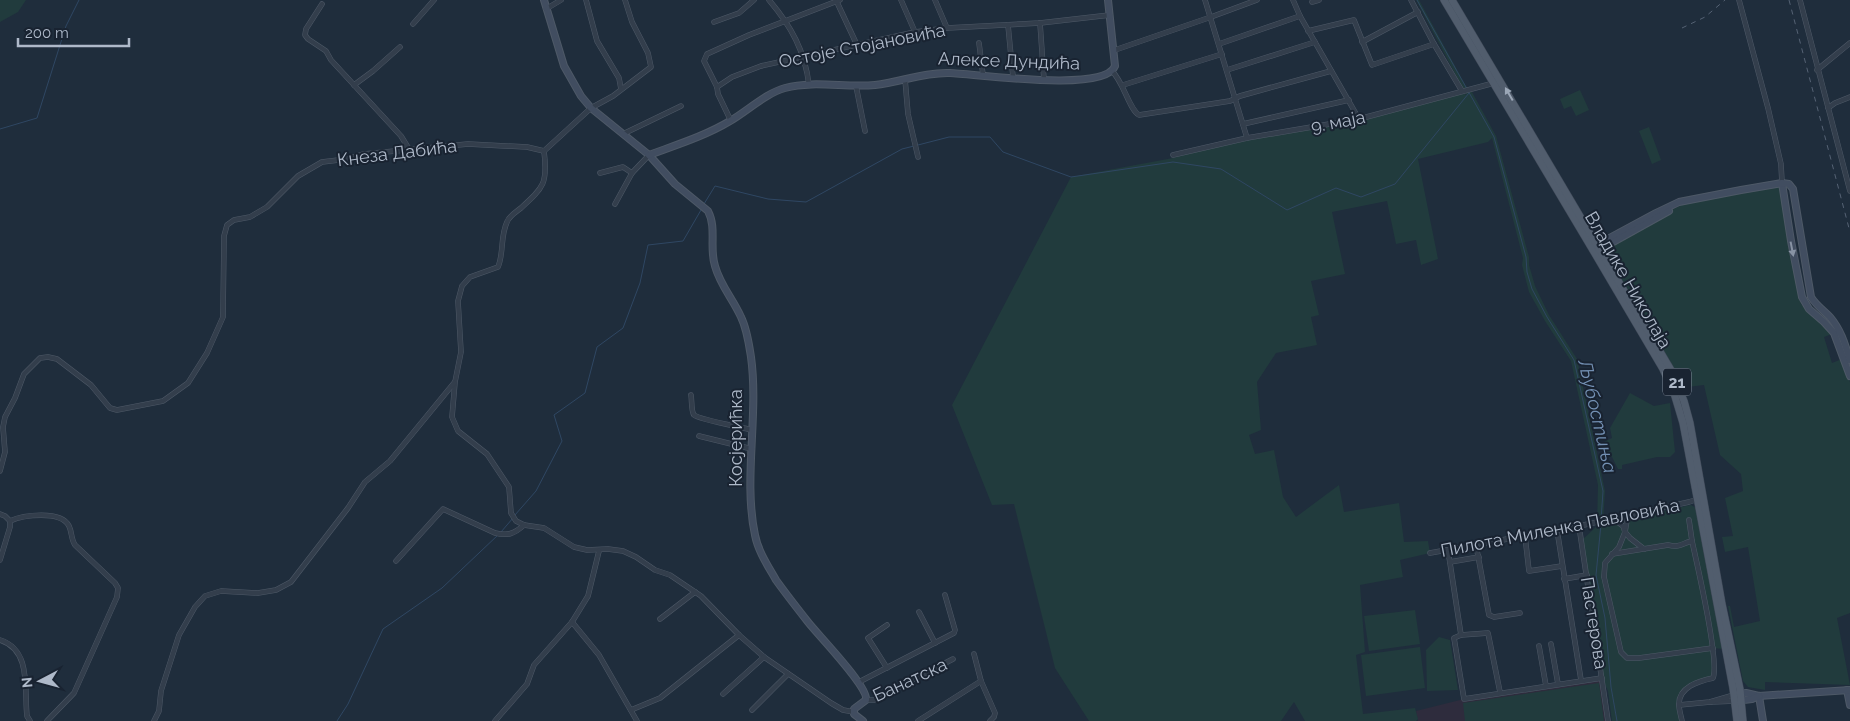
<svg xmlns="http://www.w3.org/2000/svg" width="1850" height="721" font-family="Raleway,sans-serif">
	<rect width="100%" height="100%" fill="#1f2d3c"/>
	<polygon fill="#2e2c3d" points="1602,678 1608,721 1418,721 1416,711 1464,699"/>
	<g fill="#213b3d">
		<polygon points="0,0 26,0 18,12 0,22"/>
		<polygon points="1416,0 1419,0 1466,86 1472,92 1496,136 1529,257 1529,265 1535,286 1549,315 1577,359 1605,491 1603,524 1691,505 1698,509 1723,649 1713,648 1713,678 1695,682 1680,695 1682,721 1612,721 1608,691 1602,678 1581,541 1597,526 1598,485 1571,361 1545,321 1529,292 1522,265 1523,258 1492,138 1488,142 1418,159 1438,259 1421,265 1416,240 1396,244 1387,201 1332,212 1345,274 1311,281 1319,315 1311,317 1317,345 1276,353 1257,382 1261,430 1249,435 1255,454 1274,450 1283,497 1296,517 1339,485 1344,512 1399,503 1404,542 1428,541 1430,553 1400,560 1403,577 1360,585 1365,652 1356,655 1363,714 1415,708 1418,719 1416,721 1305,721 1294,702 1281,721 1089,721 1055,668 1014,504 992,505 952,405 1071,177 1173,158 1247,138 1359,119 1462,91 1467,96"/>
		<polygon points="1580,90 1589,110 1576,116 1571,106 1564,109 1560,99"/>
		<polygon points="1649,127 1661,160 1652,164 1639,131"/>
		<path d="M1782,183L1801,304C1811,315 1822,323 1832,334L1824,337L1832,363L1842,359L1850,382V613L1837,618L1850,685L1765,682V690L1748,687L1743,681L1728,606H1730L1734,627L1760,621L1748,547L1725,552L1722,537L1733,536L1725,498L1743,491L1741,474L1720,455L1704,385L1679,388L1600,250L1667,212L1684,204Z"/>
		<polygon points="1630,393 1654,406 1670,403 1675,452 1670,457 1657,457 1622,465 1622,469 1618,469 1612,457 1606,452 1604,442 1612,438 1610,428"/>
		<polygon points="1415,610 1420,644 1369,651 1364,616"/>
		<polygon points="1439,637 1450,640 1458,690 1427,691 1426,650"/>
		<polygon points="1420,647 1425,688 1366,696 1361,655"/>
		<polygon points="1599,683 1604,721 1465,721 1463,703"/>
	</g>
	<g fill="none" stroke-linecap="round" stroke-linejoin="round">
		<g stroke="#2f4763" stroke-width="1">
			<polyline points="1417,0 1494,137 1526,257 1527,272 1532,289 1547,317 1574,360 1603,491 1601,520"/>
			<polyline points="0,129 37,118 66,26 79,0"/>
			<polyline points="918,145 949,137 990,137 1003,152 1071,177 1173,162 1221,169 1287,210 1336,188 1361,197 1395,184 1469,93"/>
			<polyline points="704,204 715,186 768,199 806,202 902,149 914,146"/>
			<polyline points="515,515 536,491 562,441 554,415 585,393 597,347 623,328 640,283 648,245 683,241 701,210"/>
			<polyline points="1601,524 1596,575 1605,618 1611,687 1617,721"/>
			<polyline points="501,532 513,518"/>
			<polyline points="337,721 348,704 383,629 442,588 498,535"/>
		</g>
		<g stroke="#4e5967" stroke-width="5.5">
			<g id="street">
				<polyline points="586,0 597,41 619,78 621,89"/>
				<path d="M625,0L632,22L648,53L651,67L613,96L591,108L544,151C548,183 544,187 521,208C516,212 509,216 507,222C500,237 504,253 498,267L470,277L462,286L458,301L461,352L455,382L452,417L458,431L487,454L509,487L511,513L516,521L524,525L544,528L574,547L587,550L608,549L623,551L636,557L655,570L670,575L701,596L739,635L764,657L831,703L843,710L854,712"/>
				<path d="M769,0C791,26 805,51 809,85"/>
				<polyline points="836,0 857,45"/>
				<polyline points="901,0 915,32"/>
				<polyline points="935,0 947,28"/>
				<polyline points="1205,0 1247,138"/>
				<polyline points="1293,0 1300,16 1359,119"/>
				<polyline points="1411,0 1434,44 1462,91"/>
				<polyline points="1739,0 1768,108 1781,164 1782,183"/>
				<polyline points="1800,0 1850,191"/>
				<polyline points="1312,2 1319,0"/>
				<polyline points="322,4 306,29 305,35 308,39 326,51 331,60 401,136 409,149"/>
				<polyline points="546,9 561,0"/>
				<polyline points="714,22 739,13 754,0"/>
				<polyline points="1040,23 1044,80"/>
				<polyline points="413,24 434,0"/>
				<polyline points="1008,25 1013,77"/>
				<polyline points="1308,31 1354,20 1372,65 1434,44"/>
				<polyline points="1362,42 1418,12"/>
				<polyline points="979,43 983,75"/>
				<polyline points="1219,44 1300,16"/>
				<polyline points="1115,50 1211,17 1257,0"/>
				<polyline points="1227,70 1315,42"/>
				<polyline points="1817,70 1850,43"/>
				<path d="M1112,71C1124,83 1129,109 1139,115L1230,101L1240,96L1331,71"/>
				<polyline points="905,79 908,114 918,157"/>
				<polyline points="354,85 373,71 400,47"/>
				<polyline points="1123,85 1222,54"/>
				<polyline points="856,86 865,131"/>
				<polyline points="717,87 704,61 707,54 749,35 840,0"/>
				<polyline points="1828,108 1835,103 1850,97"/>
				<polyline points="731,121 718,94 717,87 732,77 761,66 915,32 947,28 1040,23 1110,15"/>
				<polyline points="1243,124 1349,100"/>
				<polyline points="623,134 681,106"/>
				<polyline points="1173,155 1247,138 1359,119 1494,83"/>
				<polyline points="600,173 623,167 632,173"/>
				<polyline points="615,204 632,173 649,155"/>
				<path d="M691,395C692,400 691,411 694,415C700,420 742,427 752,430"/>
				<polyline points="699,436 752,449"/>
				<polyline points="0,471 5,452 3,427 5,417 15,398 24,374 40,358 48,357 57,359 91,385 110,408 117,410 163,401 188,383 207,353 223,317 224,236 227,225 234,220 250,217 267,207 298,176 322,162 347,159 364,154 468,144 527,147 544,151"/>
				<polyline points="0,514 5,516 10,521 10,527 0,560"/>
				<polyline points="1612,518 1623,526 1625,532 1627,520 1631,515"/>
				<path d="M10,521C23,515 61,510 69,526C72,532 71,539 75,545L115,583L118,588L117,597L74,693L47,721"/>
				<polyline points="1579,526 1608,721"/>
				<polyline points="1557,530 1581,680"/>
				<polyline points="1625,532 1619,547 1605,563 1604,577 1621,652 1627,658 1639,658 1713,648"/>
				<polyline points="1625,532 1630,538 1644,549"/>
				<polyline points="1525,536 1529,571 1562,566"/>
				<polyline points="1476,545 1489,615 1494,617 1520,613"/>
				<polyline points="1448,550 1461,635"/>
				<polyline points="1430,553 1579,526 1689,502 1698,499"/>
				<path d="M1612,554L1668,545C1681,548 1682,543 1692,541L1689,520"/>
				<path d="M396,561L443,509L495,533C508,536 514,534 524,525"/>
				<polyline points="1450,562 1479,557"/>
				<polyline points="1564,579 1587,575"/>
				<polyline points="919,612 935,643"/>
				<polyline points="660,619 695,592"/>
				<polyline points="572,622 599,655 637,721"/>
				<polyline points="887,625 868,638 887,668"/>
				<path d="M0,640C32,650 24,690 27,716L30,721"/>
				<polyline points="1551,644 1558,684"/>
				<polyline points="1539,646 1546,686"/>
				<polyline points="974,654 981,681 995,713 994,717 990,721"/>
				<polyline points="859,682 954,633 955,630 945,595"/>
				<polyline points="1500,692 1488,633 1461,635 1454,638 1464,699 1602,678"/>
				<polyline points="723,694 764,657"/>
				<polyline points="866,700 874,700 953,659"/>
				<polyline points="1711,702 1735,701"/>
				<polyline points="1679,705 1710,702 1734,695"/>
				<polyline points="631,710 660,698 739,635"/>
				<polyline points="752,710 788,674"/>
				<polyline points="154,721 159,711 161,691 179,635 195,607 205,596 221,591 258,593 276,590 291,582 348,508 365,482 390,461 454,383"/>
				<polyline points="495,721 527,684 534,665 572,622 588,596 599,551"/>
				<polyline points="918,721 981,681"/>
				<path d="M1682,721C1681,716 1679,710 1679,705C1678,687 1699,681 1713,678C1720,662 1697,564 1692,541"/>
			</g>
		</g>
		<g stroke="#4e5967" stroke-width="8">
			<g id="secondary">
				<path d="M544,0L564,66L581,96L591,108L649,155L675,184L708,211C717,228 709,248 715,266C720,285 733,299 741,317C747,329 749,344 751,357C759,415 743,479 755,535C758,551 768,566 776,580C786,594 797,608 808,622C818,635 869,687 866,700L854,709V714L863,721"/>
				<path d="M649,155C676,145 705,136 730,121C746,112 766,93 785,88C814,80 846,88 875,85C901,82 924,72 950,73C978,74 1105,93 1115,66L1108,0"/>
				<polyline points="1782,183 1791,241 1802,297 1809,309 1824,322 1834,333 1850,376"/>
				<path d="M1593,247L1656,213L1679,202L1741,190L1782,183L1789,184L1793,189L1811,297C1816,305 1823,310 1830,317C1841,330 1845,344 1850,360"/>
				<polyline points="1597,251 1669,211"/>
				<polyline points="1847,690 1850,705"/>
				<polyline points="1737,694 1746,693 1759,696 1850,690"/>
				<polyline points="1759,696 1763,721"/>
				<polyline points="1736,701 1752,699 1759,696"/>
			</g>
		</g>
		<g stroke="#3d4756" stroke-width="8">
			<g id="primary">
				<polyline points="1444,0 1594,252 1663,369 1674,393 1683,423 1733,688 1737,721"/>
				<polyline points="1452,0 1671,370 1684,401 1690,423 1722,604 1740,689 1743,721"/>
			</g>
		</g>
		<use href="#street" stroke="#333e4c" stroke-width="4.5"/>
		<use href="#secondary" stroke="#414d60" stroke-width="6"/>
		<use href="#primary" stroke="#515d6d" stroke-width="7"/>
		<g stroke="#556274" stroke-width="1" stroke-dasharray="5 5" stroke-linecap="butt">
			<polyline points="1789,0 1850,232"/>
			<polyline points="1682,28 1705,17 1725,0"/>
		</g>
	</g>
	<defs><path id="oneway-solid" d="M-6-.8H1V-3.2L6.5 0L1 3.2V.8H-6Z" transform="scale(1.25)"/></defs>
	<use fill="#9ba7b7" href="#oneway-solid" transform="translate(1509 94) rotate(-120)"/>
	<use fill="#8893a4" href="#oneway-solid" transform="translate(1792 249) rotate(79)"/>
	<g text-anchor="middle" stroke-width="4" stroke-linejoin="round" paint-order="stroke">
		<rect fill="#192331" stroke="#818c9b" stroke-width="1" x="1663" y="368.5" width="28" height="27" rx="4"/>
		<g font-size="16" font-weight="bold" fill="#aeb9c9">
			<text x="1677" y="388">21</text>
		</g>
		<g font-size="18" fill="#aeb9c9" stroke="#192331">
			<text transform="translate(862 46) rotate(-11)" y="6">Остоје Стојановића</text>
			<text transform="translate(1009 61) rotate(2)" y="6">Алексе Дундића</text>
			<text transform="translate(1338 122) rotate(-11)" y="6">9. маја</text>
			<text transform="translate(397 153) rotate(-7)" y="6">Кнеза Дабића</text>
			<text transform="translate(1628 280) rotate(60)" y="6">Владике Николаја</text>
			<text transform="translate(736 438) rotate(-90)" y="6">Косјерићка</text>
			<text transform="translate(1560 528) rotate(-11)" y="6">Пилота Миленка Павловића</text>
			<text transform="translate(1594 623) rotate(81)" y="6">Пастерова</text>
			<text transform="translate(910 680) rotate(-25)" y="6">Банатска</text>
		</g>
		<g font-size="19" font-style="italic" fill="#7390b3" stroke="#192331">
			<text transform="translate(1598 416) rotate(77)" y="7">Љубостиња</text>
		</g>
	</g>
	<g transform="translate(40 681) rotate(264)" stroke="#192331" stroke-width="4" paint-order="stroke">
	<path d="M0-4L9 19L0 12L-9 19Z" fill="#aeb9c9"/>
	<text y="-8" font-size="14" font-weight="bold" text-anchor="middle" fill="#aeb9c9">N</text>
	</g>
	<path d="M18 38v8h111v-8" fill="none" stroke="#aeb9c9" stroke-width="2.5"/>
	<text x="25" y="38" font-size="15" fill="#aeb9c9" stroke="#192331" stroke-width="4" paint-order="stroke">200 m</text>
</svg>
